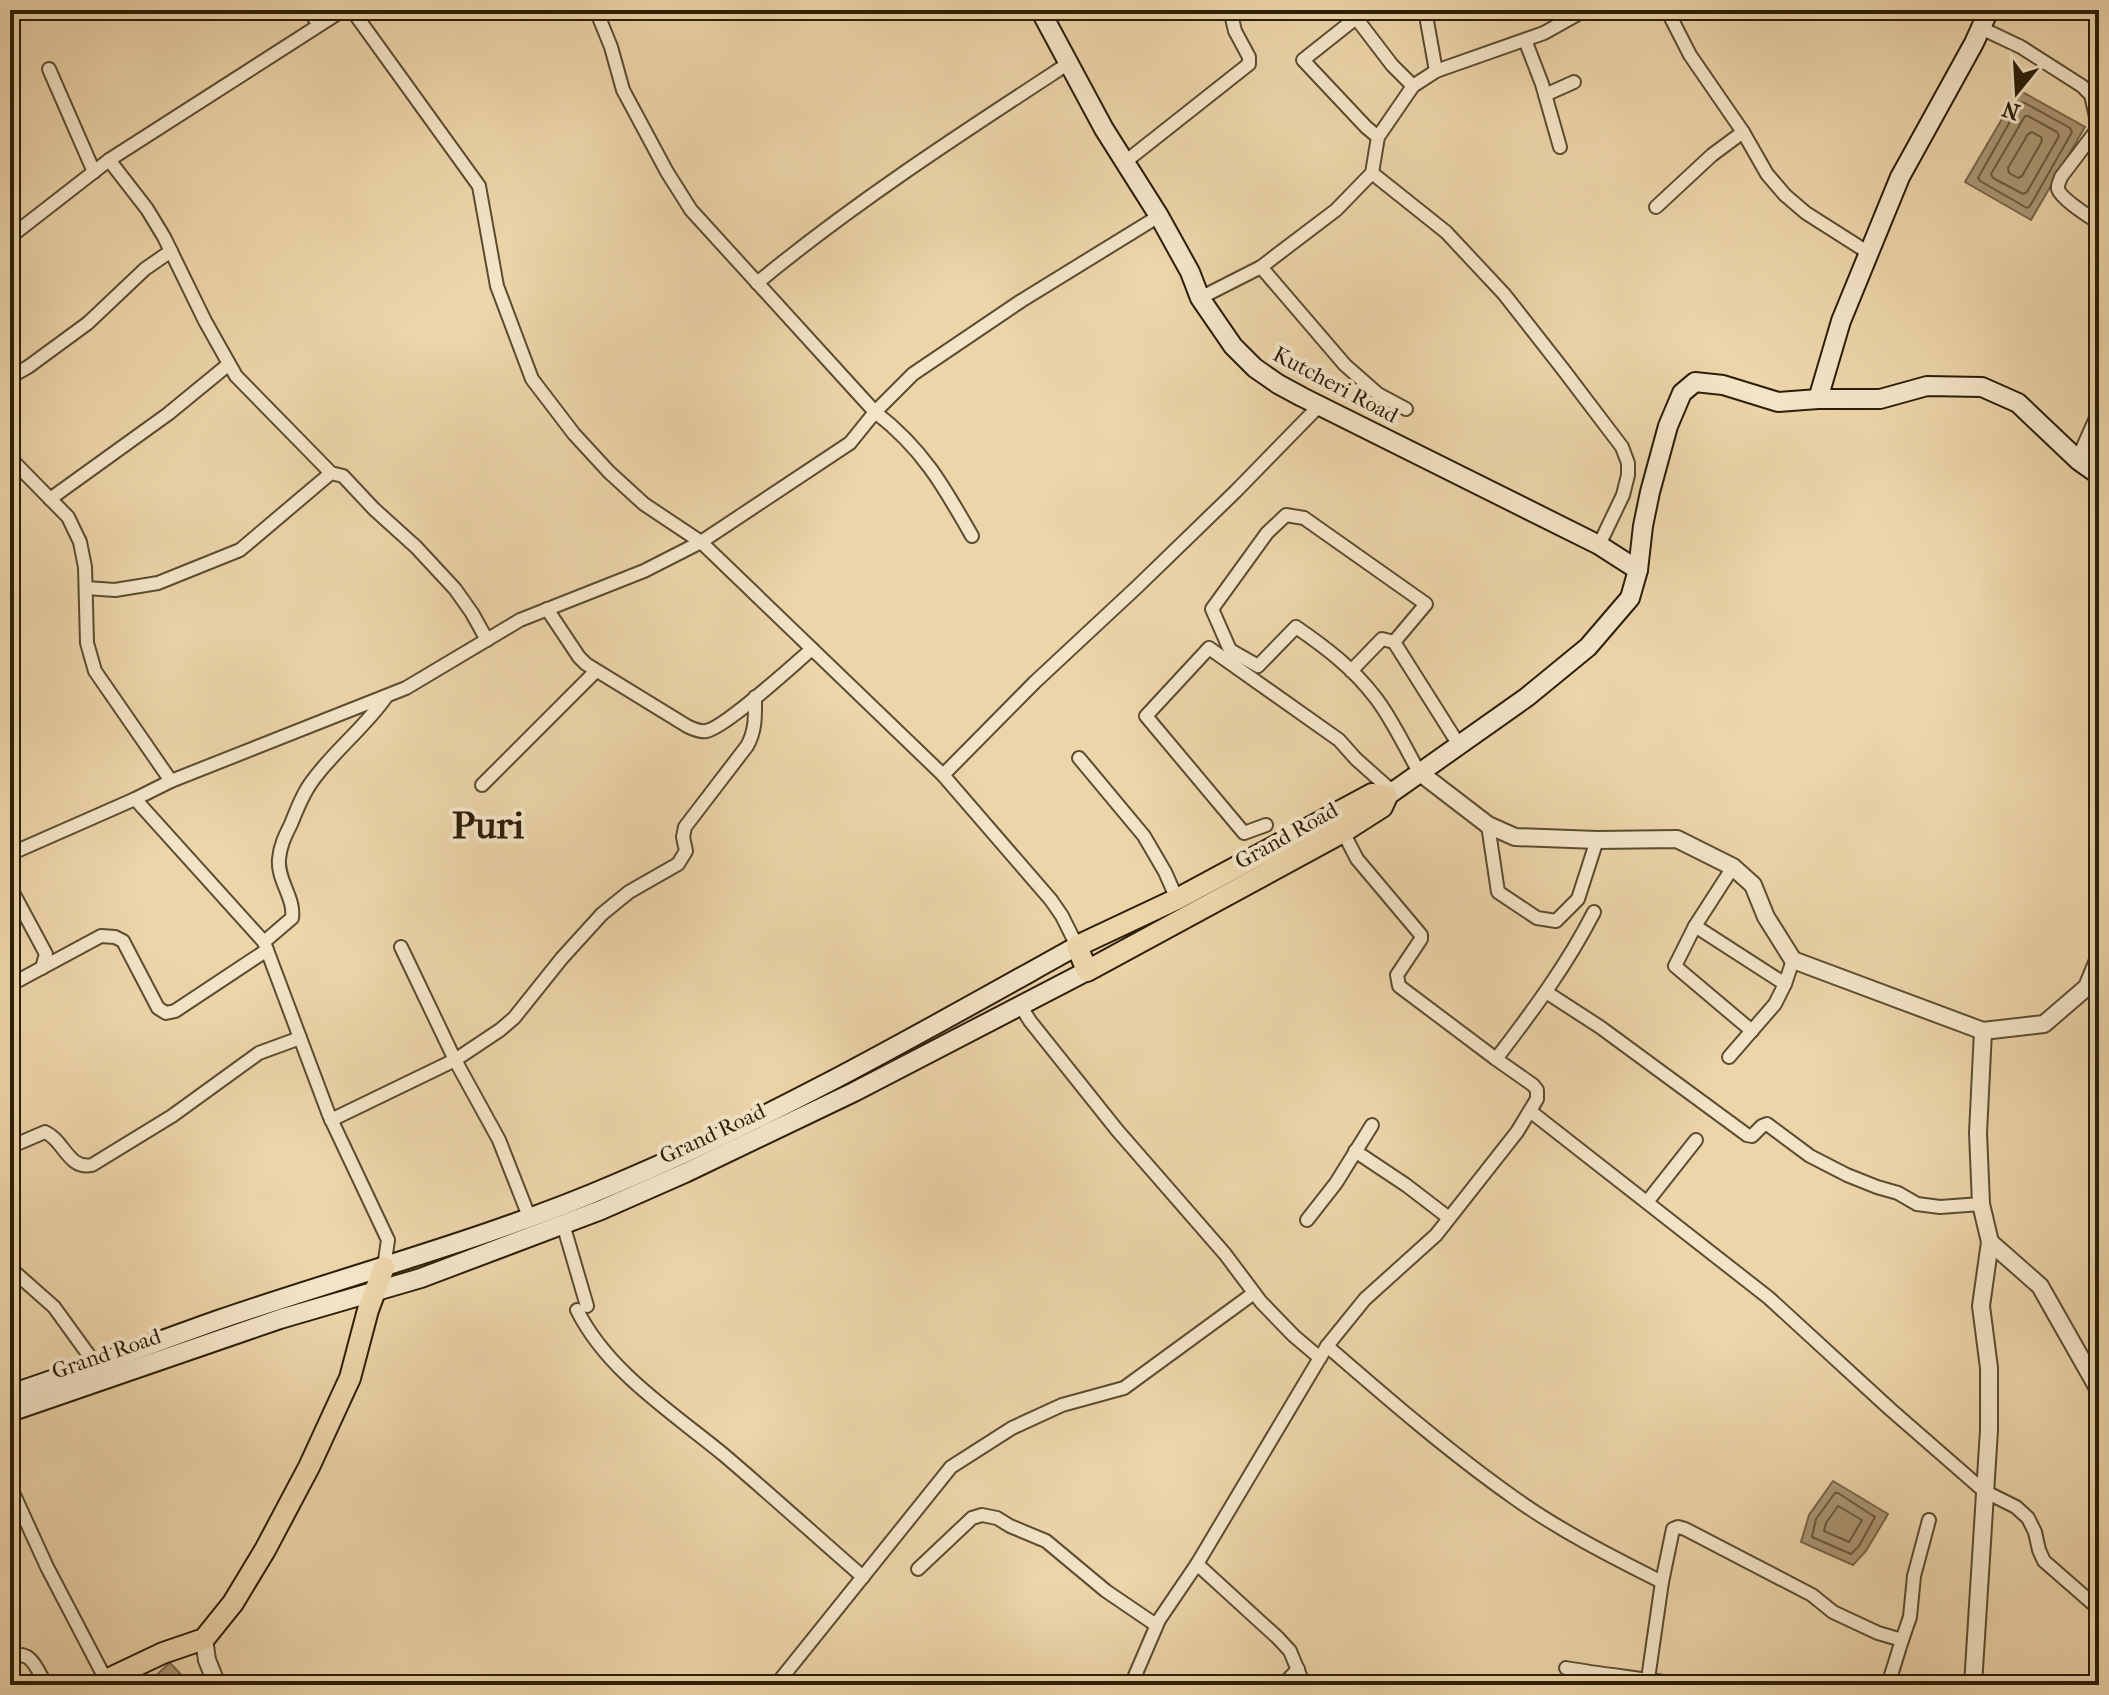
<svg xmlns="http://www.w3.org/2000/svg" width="2109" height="1695" font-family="'IM FELL French Canon',serif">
	<rect width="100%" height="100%" fill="#ecd5a9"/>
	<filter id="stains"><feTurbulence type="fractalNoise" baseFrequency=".0025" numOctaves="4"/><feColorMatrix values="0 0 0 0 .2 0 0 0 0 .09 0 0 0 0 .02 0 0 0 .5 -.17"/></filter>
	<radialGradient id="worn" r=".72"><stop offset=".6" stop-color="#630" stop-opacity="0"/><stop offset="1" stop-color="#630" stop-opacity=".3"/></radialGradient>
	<g fill="#ab9773" stroke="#786749" stroke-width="2">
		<polygon points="2019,90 2085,127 2031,220 1965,182"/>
		<polygon points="1833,1481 1888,1514 1866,1551 1853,1565 1801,1542 1809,1515"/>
		<polygon points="170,1663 191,1685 145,1685"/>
	</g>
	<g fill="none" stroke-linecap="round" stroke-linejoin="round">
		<g stroke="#6c5a3e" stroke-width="2">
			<polygon points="2021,102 2025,103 2070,128 2072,132 2030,206 2027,208 1980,181 1978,178"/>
			<polygon points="2025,116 2028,116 2057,132 2059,136 2027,192 2023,194 1993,178 1991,174"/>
			<polygon points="2032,132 2041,137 2042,141 2022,176 2018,178 2009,173 2008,168 2028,134"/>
			<polygon points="1835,1493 1838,1493 1875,1517 1859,1546 1851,1554 1812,1537 1816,1519"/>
			<polygon points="1838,1506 1862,1520 1849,1542 1824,1531 1826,1523"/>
		</g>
		<g stroke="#5c4c31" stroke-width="16">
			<g id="minor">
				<polyline points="308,10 319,24"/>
				<polyline points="352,10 479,186 497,286 532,379 574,434 609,472 644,504 701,542 943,775 1051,900 1062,916 1077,946"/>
				<path d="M596,10L611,47L623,90L667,172L691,210L875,412C922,448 943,485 972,536"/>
				<polyline points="1350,10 1392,65 1413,86"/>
				<polyline points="1425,10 1436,71"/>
				<polyline points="1667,10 1690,55 1743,132 1767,174 1785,195 1806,213 1869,253"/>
				<polyline points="1356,18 1303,60 1366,127 1378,137"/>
				<polyline points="1981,28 2021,47 2082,86 2091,95 2096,117 2099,121"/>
				<polyline points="1525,40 1542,84 1560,147"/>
				<polyline points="49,69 94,172"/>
				<polyline points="1545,95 1574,82"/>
				<path d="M2099,127L2061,177C2060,181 2057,185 2058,189C2061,199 2090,217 2099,223"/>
				<polyline points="109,160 147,209 164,237 205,321 236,376 331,473 343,476 374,509 416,547 455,589 472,613 487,640"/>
				<polyline points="1125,162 1249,64 1249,57 1235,31 1230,10"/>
				<polyline points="1372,173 1446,232 1504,294 1562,368 1622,447 1628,463 1628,475 1623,495 1599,545"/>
				<polyline points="1656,207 1712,155 1743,132"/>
				<polyline points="10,237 109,160 343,10"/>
				<polyline points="1261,267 1345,365 1378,394 1406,409"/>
				<path d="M757,283C855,202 962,133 1069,63"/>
				<polyline points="1200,298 1261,267 1336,210 1372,173 1378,137 1413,86 1436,71 1544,33 1585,10"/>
				<polyline points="10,377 28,367 88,323 145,269 171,251"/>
				<polyline points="10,458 68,517 80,542 85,567 87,643 95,671 171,781"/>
				<polyline points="50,499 168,414 229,364"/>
				<polyline points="86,588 115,590 158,583 240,550 331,473"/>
				<path d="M547,609L579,657L586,664L687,726C693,729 700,732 706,731C725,728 793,665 812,649"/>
				<polyline points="1394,642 1459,745"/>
				<path d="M1351,671L1382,639L1394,642L1426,604L1304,518L1286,515L1267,533L1212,609L1230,650L1258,666L1296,627C1325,647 1353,668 1375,697C1391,717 1406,749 1419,772"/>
				<polyline points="1079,758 1144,836 1165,872 1177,899"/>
				<polyline points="943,775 1035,682 1138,586 1235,492 1319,406"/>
				<polyline points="482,785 596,671"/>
				<polyline points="135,799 264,942 329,1115 388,1240 384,1267"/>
				<polyline points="1266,825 1244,833 1146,716 1209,648 1339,740 1356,759 1393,792"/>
				<polyline points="1488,825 1498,892 1537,918 1556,921 1578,899 1597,840"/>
				<polyline points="10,854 135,799 171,781 406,688 520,620 644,571 701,542 850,443 875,412 913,374 1021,301 1159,216"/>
				<polyline points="1733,867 1695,926 1675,966 1752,1031"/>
				<polyline points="10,887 46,954 42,968"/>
				<polyline points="1695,926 1785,984"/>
				<path d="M264,942L292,918C295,898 277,880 279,859C280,846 285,836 291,824C297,809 303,793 313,780C335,750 365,727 386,697"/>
				<polyline points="401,947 455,1060 499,1140 530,1219"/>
				<polyline points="10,985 101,936 115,937 123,941 158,1008 166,1013 175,1011 267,950"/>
				<polyline points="1546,992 1600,1027 1747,1135 1752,1136 1762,1126 1767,1124 1810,1156 1847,1175 1877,1187 1898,1193 1917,1204 1940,1207 1981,1204"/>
				<polyline points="1020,1005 1030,1021 1117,1130 1225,1254 1261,1302 1294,1336 1320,1358"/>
				<polyline points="1729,1057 1775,1004 1785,984 1793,960"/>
				<path d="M1496,1059C1532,1012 1567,965 1594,912"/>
				<polyline points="1530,1111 1769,1298 1890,1409 1984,1491 2016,1507 2028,1518 2035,1532 2039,1550 2044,1561 2099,1609"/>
				<path d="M331,1120L455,1060L500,1030L514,1018L562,958L602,914L629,892L678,864L686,851L683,837L685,827L747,746C756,730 755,716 755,697"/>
				<path d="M10,1147L45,1132C64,1140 68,1170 92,1165L172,1116L259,1053L300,1038"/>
				<polyline points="1355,1151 1406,1185 1449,1218"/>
				<polyline points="1647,1202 1696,1140"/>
				<polyline points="1307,1220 1336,1183 1372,1125"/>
				<polyline points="563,1224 587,1306"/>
				<polyline points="10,1268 54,1307 96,1365"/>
				<path d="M577,1310C608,1372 672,1412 724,1455C771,1495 816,1536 863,1577"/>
				<path d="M1327,1346C1387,1398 1448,1451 1513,1497C1559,1530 1612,1557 1662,1582"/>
				<polyline points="10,1486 47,1567 106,1680"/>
				<polyline points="1197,1564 1278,1638 1290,1651 1304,1685"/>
				<polyline points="918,1569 972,1518 982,1515 997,1518 1010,1526 1046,1541 1106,1591 1156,1625"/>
				<path d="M10,1658C31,1647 37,1670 46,1685"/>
				<path d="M1566,1668C1604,1675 1643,1678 1682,1685"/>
				<polyline points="1648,1679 1662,1582 1673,1529 1678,1527 1685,1529 1812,1595 1833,1612 1878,1633 1902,1640 1910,1617 1914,1576 1929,1520"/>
				<polyline points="776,1685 951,1467 1012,1428 1062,1405 1124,1388 1254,1293"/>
				<polyline points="1131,1685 1159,1620 1197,1564 1327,1346 1365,1299 1436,1235 1517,1132 1537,1099 1537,1090 1533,1085 1496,1059 1399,986 1397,975 1421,939 1421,935 1357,859 1343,832"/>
				<polyline points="1283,1685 1298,1669"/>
				<polyline points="1888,1685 1902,1640"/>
			</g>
		</g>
		<g stroke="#5c4c31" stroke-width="20">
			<g id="tertiary">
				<polyline points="2079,461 2099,416"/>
				<polyline points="1419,772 1488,825 1515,837 1597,840 1677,839 1733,867 1753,885 1766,917 1793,960 1983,1031 2044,1024 2087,987 2099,958"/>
				<polyline points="1990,1242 2040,1286 2099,1390"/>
				<polyline points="204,1639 207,1660 217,1685"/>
				<polyline points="1973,1685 1989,1430 1989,1368 1981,1306 1990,1242 1981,1204 1978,1133 1983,1031"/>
			</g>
		</g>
		<g stroke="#2c1e09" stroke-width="22">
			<g id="secondary">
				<polyline points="1040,10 1104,129 1159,216 1190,272 1200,298 1233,346 1255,368 1278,384 1302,397 1599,545 1638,570"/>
				<polyline points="1818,399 1841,321 1900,177 1974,43 1989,10"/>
				<polyline points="1387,796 1527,697 1588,647 1630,598 1638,570 1643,526 1650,492 1668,426 1682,393 1695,382 1723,385 1778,402 1818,399 1880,399 1927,386 1982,387 2018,403 2079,461 2099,475"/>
				<path d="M10,1394C81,1371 150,1344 221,1319C352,1274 487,1239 615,1184C775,1117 926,1030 1077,946"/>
				<polyline points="10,1412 280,1319 421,1278 601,1210 685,1173 854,1092 1087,971"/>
			</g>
		</g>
		<g stroke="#2c1e09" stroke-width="24">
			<g id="primary">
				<polygon points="1372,794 1387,796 1382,807 1343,832 1087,971 1077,946 1177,899"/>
				<polyline points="100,1685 106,1680 163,1653 204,1639 233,1603 265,1550 309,1467 350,1378 368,1310 384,1267"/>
			</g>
		</g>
		<use href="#minor" stroke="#f3e4c7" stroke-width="12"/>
		<use href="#tertiary" stroke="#f3e4c7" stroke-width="16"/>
		<use href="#secondary" stroke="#f3e4c7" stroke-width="18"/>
		<use href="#primary" stroke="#ecd5a9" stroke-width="20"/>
	</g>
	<g text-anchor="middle" stroke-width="8" stroke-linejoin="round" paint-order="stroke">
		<g font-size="22" fill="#2c1e09" stroke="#f3e4c7">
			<text transform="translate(1336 384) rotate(28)" y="8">Kutcheri Road</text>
			<text transform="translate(1286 835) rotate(-29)" y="8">Grand Road</text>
			<text transform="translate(712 1133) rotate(-25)" y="8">Grand Road</text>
			<text transform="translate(106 1353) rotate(-19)" y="8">Grand Road</text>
		</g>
		<g font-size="38" font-weight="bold" fill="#2c1e09" stroke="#f3e4c7">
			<text x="488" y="838">Puri</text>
		</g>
	</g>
	<rect width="2109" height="1695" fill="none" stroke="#ecd5a9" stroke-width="40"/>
	<rect x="12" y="12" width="2085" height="1671" fill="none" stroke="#2c1e09" stroke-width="4"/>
	<rect x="20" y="20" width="2069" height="1655" fill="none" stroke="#2c1e09" stroke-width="2"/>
	<g transform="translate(2017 92) rotate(198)" stroke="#f3e4c7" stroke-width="6" paint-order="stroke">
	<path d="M0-6L14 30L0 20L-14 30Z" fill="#2c1e09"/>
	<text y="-12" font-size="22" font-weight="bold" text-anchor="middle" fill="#2c1e09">N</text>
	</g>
	<rect width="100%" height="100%" filter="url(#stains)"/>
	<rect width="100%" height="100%" fill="url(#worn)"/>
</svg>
